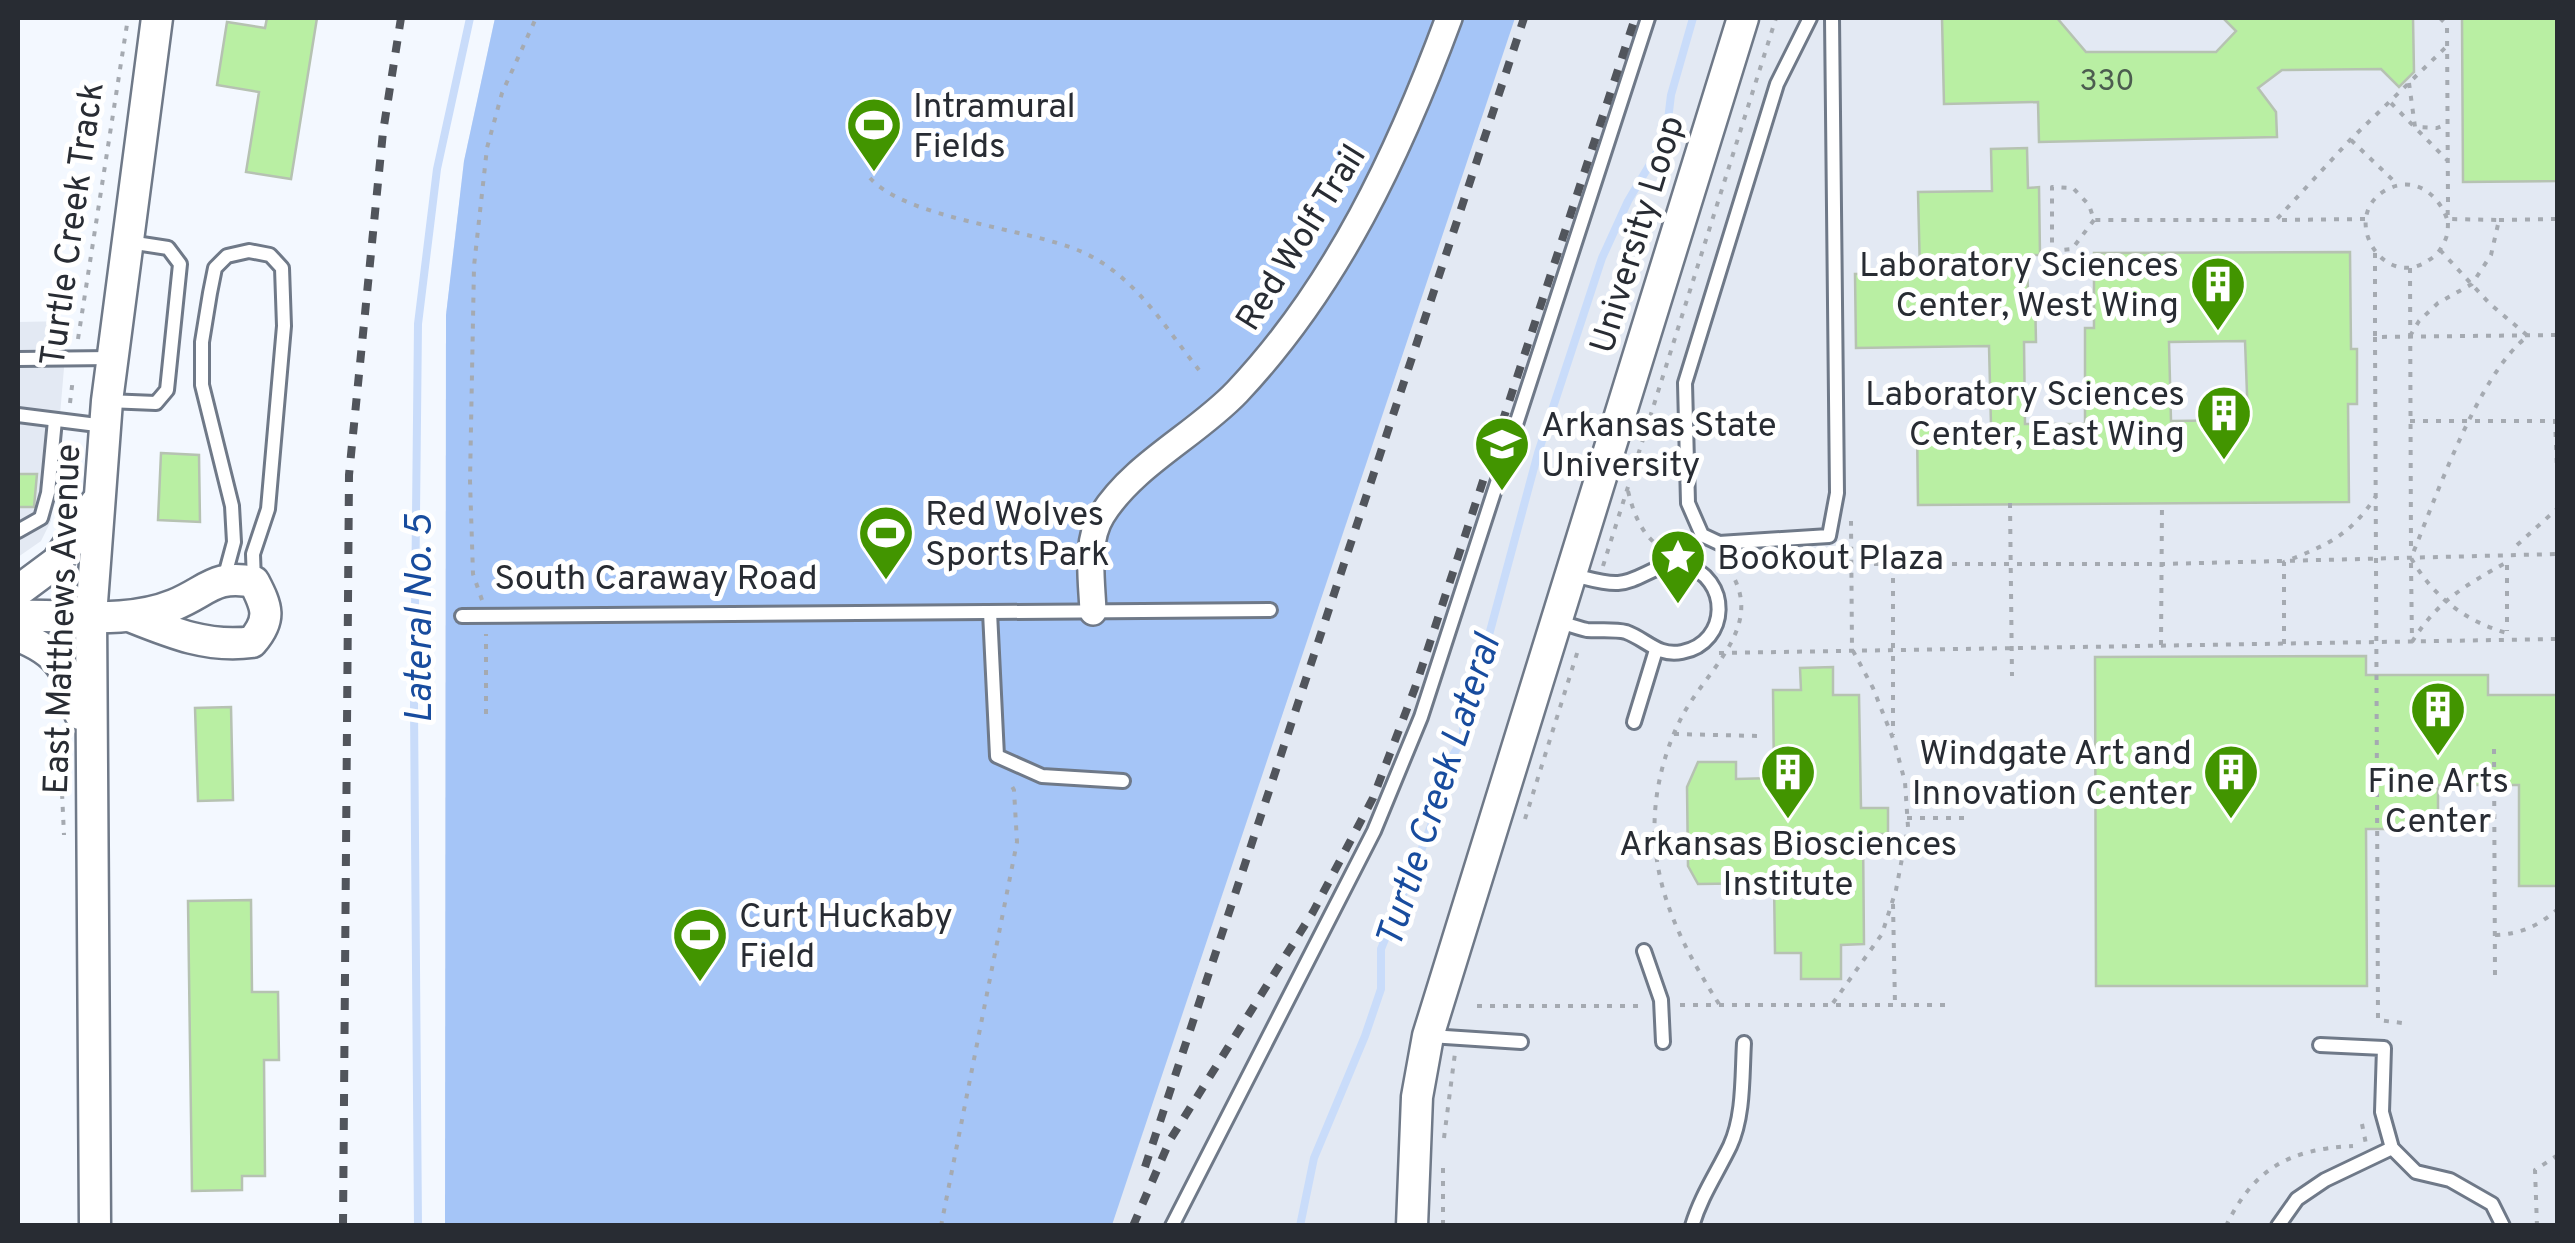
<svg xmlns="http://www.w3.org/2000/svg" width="2575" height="1243" font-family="Overpass,sans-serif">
	<rect width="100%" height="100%" fill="#f3f8ff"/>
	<g fill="#e3e9f3">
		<polygon points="495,18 2557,18 2557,1225 445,1226 446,315 464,161"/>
		<polygon points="68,321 51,521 41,541 18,557 18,322"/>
	</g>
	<polygon fill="#a5c5f7" points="495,18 1515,18 1112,1225 445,1226 446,315 464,161"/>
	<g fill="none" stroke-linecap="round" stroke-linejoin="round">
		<g stroke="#c9dcfa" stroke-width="8">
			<polyline points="418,1226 414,707 418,324 437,169 470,18"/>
			<polyline points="1300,1226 1314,1158 1365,1036 1381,989 1381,949 1431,826 1441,776 1463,738 1463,703 1489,659 1489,635 1538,453 1602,258 1628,201 1656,154 1667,128 1671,95 1693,18"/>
		</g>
	</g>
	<g fill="#b9efa3" stroke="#b6c2b2" stroke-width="2.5" fill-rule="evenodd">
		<polygon points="267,18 317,18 291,179 246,172 259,92 217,85 227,22 265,28"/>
		<polygon points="1942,18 2057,18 2086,52 2216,52 2236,31 2223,18 2413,18 2414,72 2399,87 2381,69 2282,70 2258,88 2276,112 2277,137 2039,142 2038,102 1944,104"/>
		<polygon points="2462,18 2558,18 2558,181 2463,182"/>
		<path d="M2027,148L2028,188L2039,187L2040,255H2027L2028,296H2035L2036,342H2024L2025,424H2085V328H2094V253L2350,252L2351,349H2357V404H2348L2349,502L1918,505L1917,426L1991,425L1989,346L1856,348L1855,274L1920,273L1918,192L1992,191L1991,149ZM2245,341L2248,420L2171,421L2169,342Z"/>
		<polygon points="161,453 199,455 200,522 158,520"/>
		<polygon points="18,474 37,474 34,507 18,507"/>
		<polygon points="2366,656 2366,675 2488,675 2488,695 2558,695 2558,886 2519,886 2519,785 2438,785 2438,829 2366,829 2367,986 2096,986 2095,657"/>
		<polygon points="1833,667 1833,695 1859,695 1861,808 1888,808 1888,834 1863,834 1864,944 1841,945 1841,979 1801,979 1801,953 1775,953 1774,883 1698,884 1688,866 1687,787 1698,762 1736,762 1736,779 1774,778 1773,690 1801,690 1800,668"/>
		<polygon points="231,707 233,800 198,801 195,708"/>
		<polygon points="251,900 252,992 278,992 279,1060 264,1060 265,1176 242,1176 242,1190 192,1191 188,901"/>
	</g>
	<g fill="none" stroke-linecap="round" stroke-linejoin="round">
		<g stroke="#6f7988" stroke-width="18">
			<g id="service">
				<polyline points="1810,18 1777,84 1685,383 1688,503 1702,535 1719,543 1829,536 1837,493 1832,18"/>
				<polyline points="18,359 112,358"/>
				<polyline points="107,401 156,403 167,390 180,264 168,248 129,242"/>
				<polyline points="18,415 105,426"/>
				<polyline points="18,531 41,518 48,493 55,420"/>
				<polyline points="224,579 234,542 232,506 202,385 202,342 210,293 215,268 227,256 249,251 270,255 282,268 284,326 268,509 253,554 254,582"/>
				<polyline points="990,612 997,756 1042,776 1123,781"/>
				<polyline points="462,616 1270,610"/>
				<path d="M1558,621C1567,624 1577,628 1587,630C1599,631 1614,629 1626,632C1646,639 1658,657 1682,652C1730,643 1731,577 1684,565C1661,559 1640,582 1618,583C1604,584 1587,578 1573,575"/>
				<polyline points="1634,722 1656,650"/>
				<polyline points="1644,951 1661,1000 1663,1042"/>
				<polyline points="1430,1036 1521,1042"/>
				<polyline points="2320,1045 2384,1048 2382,1112 2392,1148 2416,1172 2450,1180 2492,1204 2503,1226"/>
				<polyline points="1172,1226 1374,831 1421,717 1648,18"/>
				<path d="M1692,1226C1701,1196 1717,1173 1730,1146C1744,1116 1742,1076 1744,1043"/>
				<polyline points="2278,1226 2297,1199 2325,1180 2392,1148"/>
			</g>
		</g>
		<g stroke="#6f7988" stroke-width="30">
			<path id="minor" d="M1093,612C1092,581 1085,542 1102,515C1134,464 1196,435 1237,392C1337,286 1399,153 1449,18"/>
		</g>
		<g stroke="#6f7988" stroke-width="35">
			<g id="tertiary">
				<polyline points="18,591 57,562 95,504"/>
				<path d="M18,616C69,614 125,625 174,605C208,591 214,574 254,582C267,607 272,619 252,642C209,648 172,633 132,617"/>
				<path d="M18,636C60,652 69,671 80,714"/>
				<polyline points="95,1226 91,616 107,401 157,18"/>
				<polyline points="1412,1226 1417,1097 1428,1036 1743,18"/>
			</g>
		</g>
		<g stroke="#a5aab1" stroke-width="4" stroke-dasharray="5 8" stroke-linecap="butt">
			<path d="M2440,18L2447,25L2448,204C2447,214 2449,225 2447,235C2444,245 2438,255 2429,260C2384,292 2338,217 2386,190C2413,175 2438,193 2447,219"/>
			<polyline points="2409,83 2415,127 2437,128 2445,125"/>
			<polyline points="2391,103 2447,160"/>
			<polyline points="2351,140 2398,185"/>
			<path d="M870,178C907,219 1026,228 1080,251C1134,274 1164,326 1199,370"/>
			<polyline points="2365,219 2276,220 2350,140 2445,48"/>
			<polyline points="2094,220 2072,249 2052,251 2052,187 2073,188 2089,205 2094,220 2276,220"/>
			<polyline points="2499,220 2558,219"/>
			<path d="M2440,250L2490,304L2528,336C2479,372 2435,500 2411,558C2433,596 2464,621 2507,633"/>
			<polyline points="2375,253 2375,337 2558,335"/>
			<polyline points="2410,268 2411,553"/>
			<polyline points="2410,336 2419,321 2438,303 2472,284 2491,255 2499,220 2447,219"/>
			<polyline points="2375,337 2378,1020 2402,1023"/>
			<polyline points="78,339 128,18"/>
			<polyline points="70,403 73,378"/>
			<polyline points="2410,421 2555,421 2558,492"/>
			<path d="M1628,491C1634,515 1642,536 1663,549"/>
			<polyline points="2010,503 2012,676"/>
			<polyline points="2517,545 2558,508"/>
			<polyline points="2411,563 2412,642"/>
			<polyline points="1718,564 2162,564 2558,554"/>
			<polyline points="1893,565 1893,735"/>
			<polyline points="2507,565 2507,631"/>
			<polyline points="1603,566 1776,18"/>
			<polyline points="482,600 473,574 470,481 474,266 487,148 502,93 536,18"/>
			<path d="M2412,642C2437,601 2466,585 2507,562"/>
			<path d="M2284,644V562C2327,545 2350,536 2376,496"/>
			<polyline points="2161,645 2162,505"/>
			<polyline points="1719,653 2558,639"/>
			<polyline points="486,714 486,634"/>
			<polyline points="59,729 64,835"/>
			<polyline points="1674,734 1758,736"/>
			<polyline points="2494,749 2495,976"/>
			<polyline points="1907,818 1970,818"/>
			<polyline points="1525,819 1579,647"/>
			<polyline points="1893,904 1895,1004"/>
			<path d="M2495,935C2521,934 2538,926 2558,909"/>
			<polyline points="1833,1003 1882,934 1896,890 1908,827 1905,782 1894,741 1873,688 1852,649 1851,521"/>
			<path d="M1719,1004C1682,946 1650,885 1655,813C1657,779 1668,741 1685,711C1713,663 1769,621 1725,564"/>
			<polyline points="1680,1005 1947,1005"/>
			<polyline points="1477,1006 1645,1006"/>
			<polyline points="2362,1124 2366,1144"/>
			<polyline points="1444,1138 1455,1053"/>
			<polyline points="1443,1168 1443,1226"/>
			<polyline points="941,1226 1017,842 1014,790 1010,783"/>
			<path d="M2226,1226C2254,1168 2290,1149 2353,1146"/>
			<polyline points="2537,1226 2535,1170 2558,1155"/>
		</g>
		<use href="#service" stroke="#fff" stroke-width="12"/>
		<use href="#minor" stroke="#fff" stroke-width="25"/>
		<use href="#tertiary" stroke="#fff" stroke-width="30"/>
		<g stroke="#51555c" stroke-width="8" stroke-dasharray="12 12" stroke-linecap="butt">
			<polyline points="1145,1167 1524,18"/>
			<polyline points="343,1226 349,475 383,132 401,18"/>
			<polyline points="1133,1226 1170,1140 1313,912 1373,798 1415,688 1635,18"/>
		</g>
	</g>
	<defs>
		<g id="stadium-pin" transform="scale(2.875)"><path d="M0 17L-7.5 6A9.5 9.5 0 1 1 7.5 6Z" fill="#429500" stroke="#fff"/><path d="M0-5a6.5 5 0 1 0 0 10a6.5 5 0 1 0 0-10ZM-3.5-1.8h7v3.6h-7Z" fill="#fff"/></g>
		<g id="building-pin" transform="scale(2.875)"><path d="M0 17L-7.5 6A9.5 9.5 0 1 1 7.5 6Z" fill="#429500" stroke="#fff"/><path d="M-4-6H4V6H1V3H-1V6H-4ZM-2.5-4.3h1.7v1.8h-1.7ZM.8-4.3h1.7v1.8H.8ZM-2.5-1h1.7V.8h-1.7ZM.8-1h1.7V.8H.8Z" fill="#fff"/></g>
		<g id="university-pin" transform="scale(2.875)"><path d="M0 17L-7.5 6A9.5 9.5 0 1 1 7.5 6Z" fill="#429500" stroke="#fff"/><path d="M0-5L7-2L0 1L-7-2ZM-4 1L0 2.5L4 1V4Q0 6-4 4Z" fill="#fff"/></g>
		<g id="sight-pin" transform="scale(2.875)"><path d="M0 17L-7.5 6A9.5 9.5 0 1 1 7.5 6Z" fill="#429500" stroke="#fff"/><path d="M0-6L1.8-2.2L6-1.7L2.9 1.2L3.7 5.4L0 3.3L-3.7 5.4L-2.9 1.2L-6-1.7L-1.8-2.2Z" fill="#fff"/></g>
	</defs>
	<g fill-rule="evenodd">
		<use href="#stadium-pin" x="874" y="125"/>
		<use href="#building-pin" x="2218" y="284"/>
		<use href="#building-pin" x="2224" y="413"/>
		<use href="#university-pin" x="1502" y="444"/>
		<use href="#stadium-pin" x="886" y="533"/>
		<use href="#sight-pin" x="1678" y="557"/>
		<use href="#building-pin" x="2438" y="709"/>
		<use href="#building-pin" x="1788" y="772"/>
		<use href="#building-pin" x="2231" y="772"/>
		<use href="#stadium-pin" x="700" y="935"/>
	</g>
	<g text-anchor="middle" stroke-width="10" stroke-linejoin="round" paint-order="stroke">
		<g font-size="30" fill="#4c5d4f">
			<text x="2107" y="90">330</text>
		</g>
		<g font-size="35" fill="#282c33" stroke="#fff" text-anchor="start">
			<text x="913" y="117">Intramural<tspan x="913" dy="40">Fields</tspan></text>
			<text x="2179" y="276" text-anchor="end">Laboratory Sciences<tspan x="2179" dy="40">Center, West Wing</tspan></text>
			<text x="2185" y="405" text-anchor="end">Laboratory Sciences<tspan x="2185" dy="40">Center, East Wing</tspan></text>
			<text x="1541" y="436">Arkansas State<tspan x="1541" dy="40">University</tspan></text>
			<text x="925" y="525">Red Wolves<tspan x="925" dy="40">Sports Park</tspan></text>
			<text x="1717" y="569">Bookout Plaza</text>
			<text x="2192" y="764" text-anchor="end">Windgate Art and<tspan x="2192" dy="40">Innovation Center</tspan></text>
			<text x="2438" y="792" text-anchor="middle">Fine Arts<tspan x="2438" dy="40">Center</tspan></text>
			<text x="1788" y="855" text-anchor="middle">Arkansas Biosciences<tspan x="1788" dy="40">Institute</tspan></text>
			<text x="739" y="927">Curt Huckaby<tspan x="739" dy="40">Field</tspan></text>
		</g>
		<g font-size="35" fill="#282c33" stroke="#fff">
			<text transform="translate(71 224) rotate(-82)" y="12">Turtle Creek Track</text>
			<text transform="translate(1636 234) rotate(-73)" y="12">University Loop</text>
			<text transform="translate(1300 237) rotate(-58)" y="12">Red Wolf Trail</text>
			<text x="656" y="589">South Caraway Road</text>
			<text transform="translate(61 619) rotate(-88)" y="12">East Matthews Avenue</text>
		</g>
		<g font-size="38" font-style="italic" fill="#184c9e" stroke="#fff">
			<text transform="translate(418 619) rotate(-90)" y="13">Lateral No. 5</text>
			<text transform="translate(1437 791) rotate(-72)" y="13">Turtle Creek Lateral</text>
		</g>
	</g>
	<rect width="2575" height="1243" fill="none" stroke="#282c33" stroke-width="40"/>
</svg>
